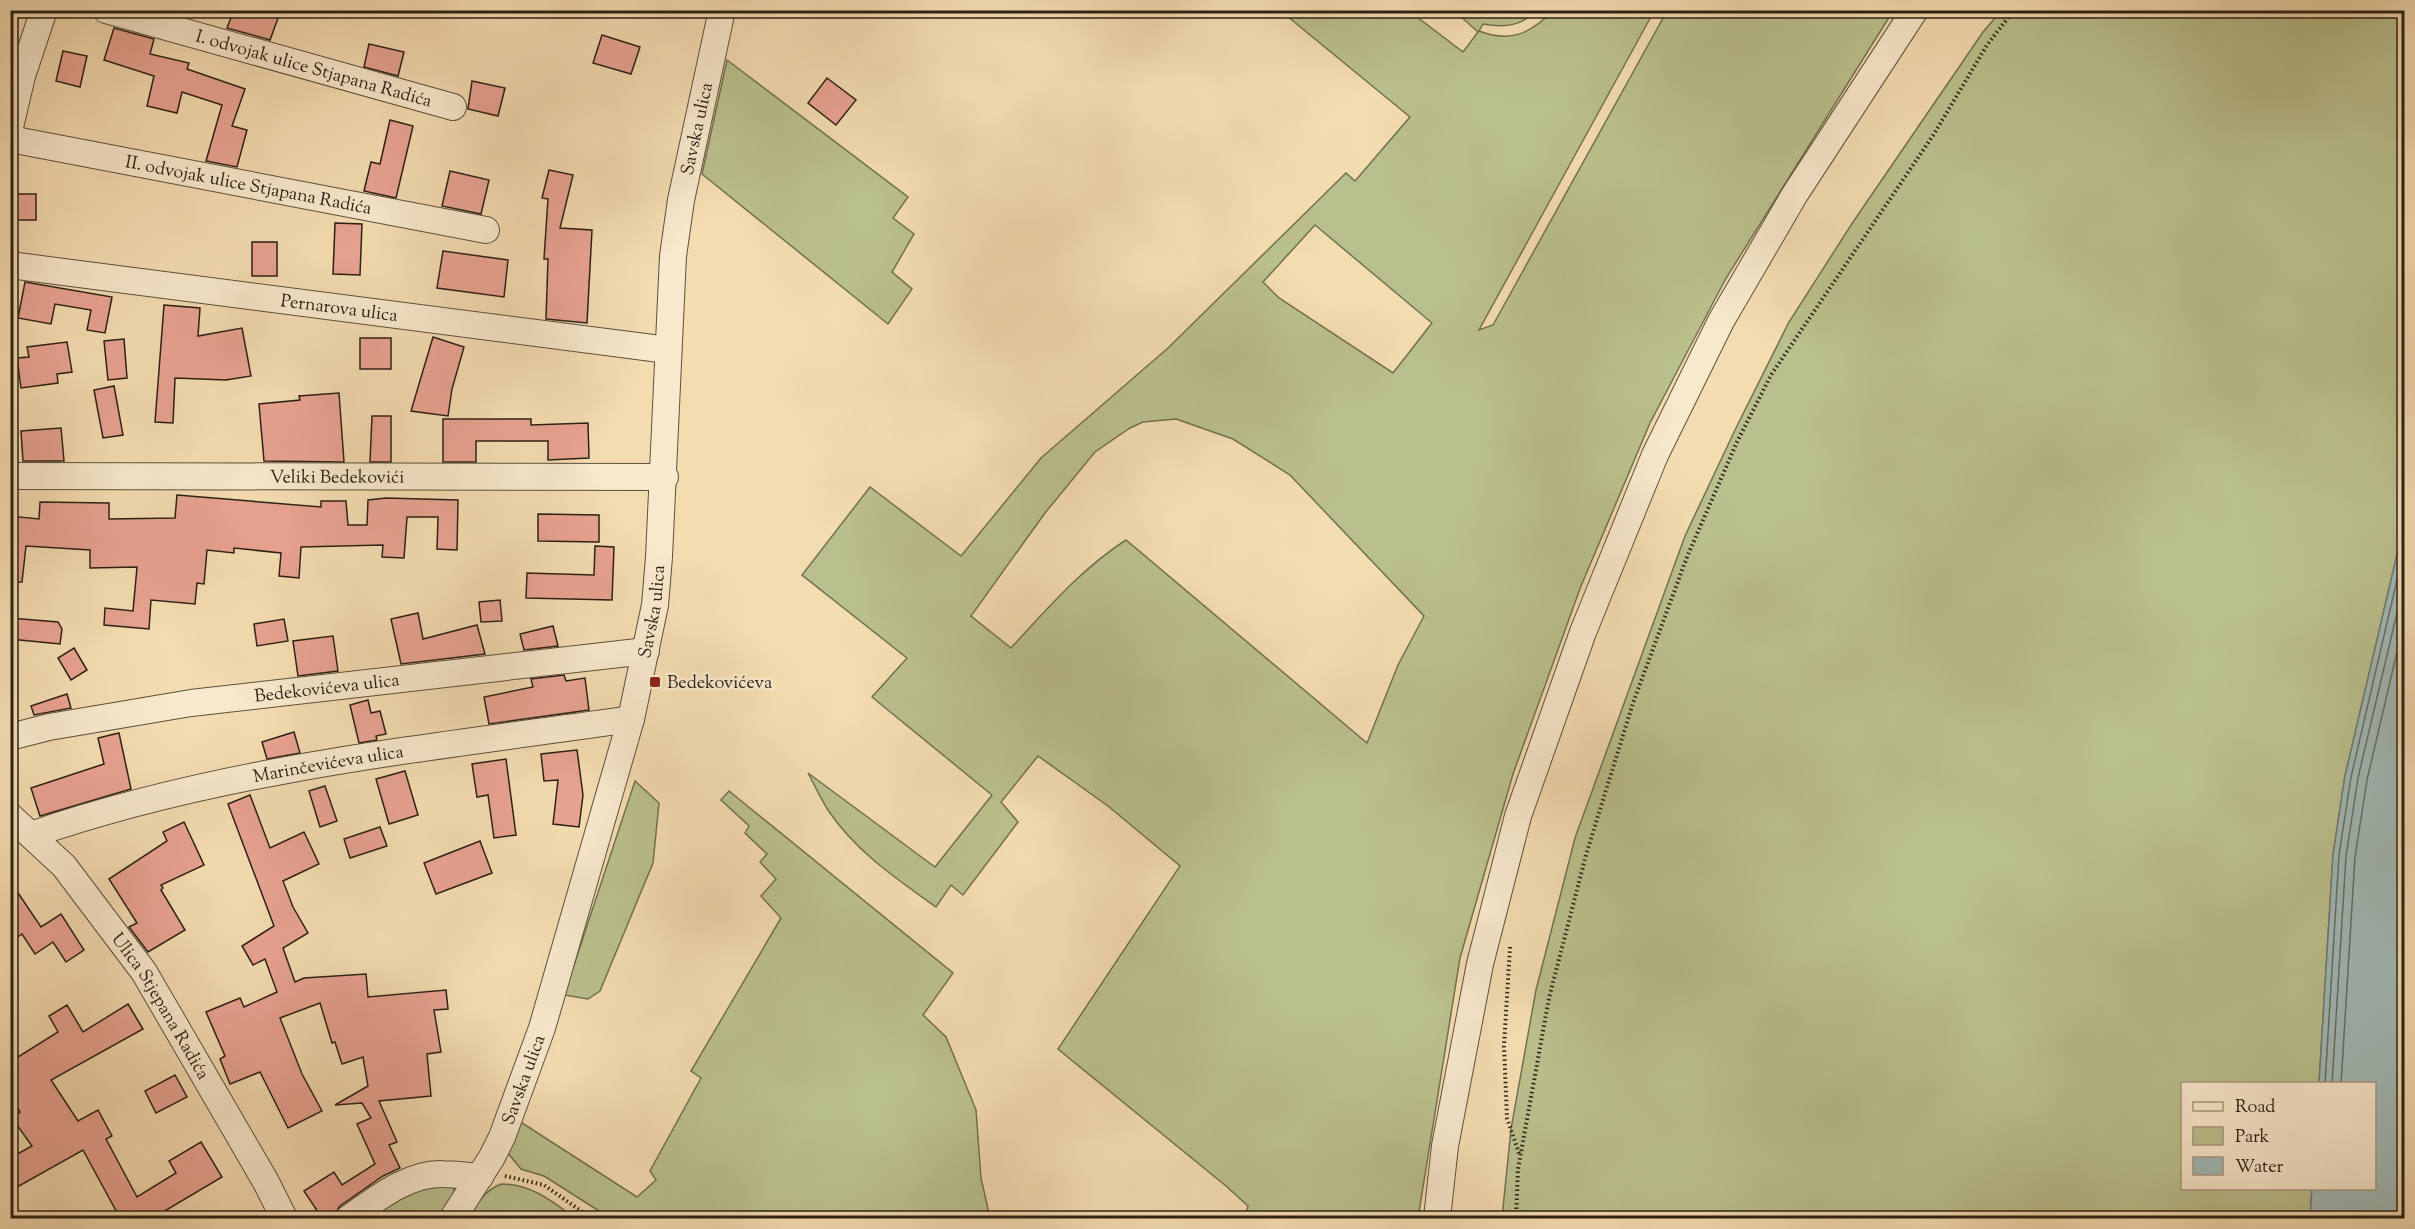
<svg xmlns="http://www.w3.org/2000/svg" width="2415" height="1229" font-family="'Sorts Mill Goudy',serif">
	<rect width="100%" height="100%" fill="#f4dcb1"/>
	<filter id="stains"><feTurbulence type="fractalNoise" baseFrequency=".00333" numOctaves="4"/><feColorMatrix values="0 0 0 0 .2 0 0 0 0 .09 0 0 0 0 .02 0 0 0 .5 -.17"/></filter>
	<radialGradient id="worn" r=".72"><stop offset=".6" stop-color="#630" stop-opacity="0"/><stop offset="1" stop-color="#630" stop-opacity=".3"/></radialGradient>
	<g fill="#bac08d" stroke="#727052" stroke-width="1.5" fill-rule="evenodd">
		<path d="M1650,10L1653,13L1479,330L1493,325L1667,11H1893L1725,280L1650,423L1581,586L1513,774L1460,958L1418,1218H1245L1248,1206L1226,1186L1058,1049L1180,866L1108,806L1038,756L1001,802L1018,822L963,895L951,885L936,907C897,879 855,851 828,810C821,799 815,786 808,773L935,867L992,795L872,697L907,658L802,575L870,487L961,556L1041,458L1168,348L1346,173L1355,181L1410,117L1281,11H1409L1463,52L1478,32L1460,16L1464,11H1537C1520,26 1506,28 1483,24L1479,31C1511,43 1529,34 1553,11ZM1315,225L1432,323L1393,373L1279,298L1263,282ZM1176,419L1233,439L1290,475L1424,616L1398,665L1367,743L1126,540C1081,569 1047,609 1011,648L971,616L1045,513L1095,452L1130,428L1143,422Z"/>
		<polygon points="2001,11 2404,11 2404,525 2345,776 2333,855 2319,1083 2182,1084 2182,1188 2312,1189 2310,1218 1502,1218 1511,1129 1536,990 1575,838 1685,536 1735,430 1789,322 1853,222 1983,32"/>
		<polygon points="727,60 908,197 893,218 914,234 892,272 912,289 888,324 702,174"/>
		<polygon points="635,781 659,803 653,863 600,991 588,999 564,995"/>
		<polygon points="729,791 953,973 923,1015 946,1037 976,1110 981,1178 990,1218 610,1218 544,1176 521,1169 507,1152 519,1121 637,1197 656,1180 650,1171 701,1078 691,1071 781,918 761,896 776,879 760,862 767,854 745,833 749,826 721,800"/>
		<polygon points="428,1182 454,1186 454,1194 437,1218 361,1218"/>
		<path d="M501,1184C531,1184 552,1201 575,1218H468C477,1203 484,1191 501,1184Z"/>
	</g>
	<polygon fill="#a1b9b7" stroke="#727c77" stroke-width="1.5" points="2404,525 2404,1218 2310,1218 2312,1189 2374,1188 2374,1084 2319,1083 2333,855 2345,776"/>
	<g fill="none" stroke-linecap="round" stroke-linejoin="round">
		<g stroke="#666d66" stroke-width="1.5">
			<polyline points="2325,1084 2339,855 2351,777 2404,550"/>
			<polyline points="2332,1084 2346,856 2358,778 2404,583"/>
			<polyline points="2341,1084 2355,857 2367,780 2404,622"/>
		</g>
	</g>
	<g fill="#e9a392" stroke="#2b2116" stroke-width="1.5">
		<polygon points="234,10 281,10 270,40 227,28"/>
		<polygon points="114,28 154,39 150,54 189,63 187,69 245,89 232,126 247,130 237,167 206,161 222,105 182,92 177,113 147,106 154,76 104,60"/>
		<polygon points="602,35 640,47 631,74 593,63"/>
		<polygon points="369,44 404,52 398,76 364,67"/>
		<polygon points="63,51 87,56 80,87 56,81"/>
		<polygon points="827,78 856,100 836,125 808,103"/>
		<polygon points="472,81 505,88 498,116 468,109"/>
		<polygon points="390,120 413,126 396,198 364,191 371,162 380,164"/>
		<polygon points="549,170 573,175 560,228 592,230 587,323 546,319 548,259 544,259 548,199 542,198"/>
		<polygon points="450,171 489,180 481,214 442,206"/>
		<rect x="16" y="194" width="20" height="26"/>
		<polygon points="335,223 362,224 360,275 333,274"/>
		<rect x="252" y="242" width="25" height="34"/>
		<polygon points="443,251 508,260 504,297 437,288"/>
		<polygon points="25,282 112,297 105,333 87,330 91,310 55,304 51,324 18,318"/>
		<polygon points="164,305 200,308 198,336 242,328 251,376 226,380 175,378 173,423 155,422"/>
		<polygon points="433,337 464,347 452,389 448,416 411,411"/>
		<rect x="360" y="338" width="31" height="31"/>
		<polygon points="124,339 127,378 108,380 104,341"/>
		<polygon points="67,342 72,372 57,374 58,383 21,388 17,358 29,357 27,347"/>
		<polygon points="114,386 123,435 103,438 94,390"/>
		<polygon points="339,393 344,462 264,461 259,404 300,400 299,396"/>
		<polygon points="372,416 391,416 391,462 370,462"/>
		<polygon points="443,419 531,419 531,425 588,423 589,458 548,460 548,441 476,441 476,462 443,462"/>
		<polygon points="61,428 64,461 23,461 21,431"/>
		<polygon points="177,495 321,507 321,501 346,501 348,525 367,525 368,500 386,498 458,500 457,550 437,549 438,517 407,517 404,558 382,557 383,545 301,547 299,578 279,576 281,553 234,548 234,553 207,550 204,584 197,583 195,604 151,600 149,629 104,625 105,608 133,611 137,567 90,568 90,550 26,546 22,582 10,582 10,516 39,519 40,502 109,503 109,519 175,518"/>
		<polygon points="538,514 599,515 599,542 538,541"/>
		<polygon points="595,546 614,547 612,600 526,598 527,573 594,575"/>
		<polygon points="500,600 502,621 481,622 479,602"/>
		<polygon points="418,613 423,639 477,625 485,654 401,664 391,619"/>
		<polygon points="10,618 58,622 62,629 60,644 10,639"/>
		<polygon points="284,619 288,641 257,646 254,624"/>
		<polygon points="553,626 558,646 524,650 520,634"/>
		<polygon points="333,636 338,671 298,676 293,641"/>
		<polygon points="74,648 87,670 71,680 58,658"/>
		<polygon points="564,675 566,681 585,678 589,710 489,724 484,697 533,687 531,679"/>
		<polygon points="67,694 71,708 34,715 31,706"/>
		<polygon points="368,700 371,713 380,711 386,734 376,736 377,740 359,743 350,705"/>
		<polygon points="294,732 300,753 267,759 262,742"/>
		<polygon points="119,733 131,789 40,816 31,788 104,764 98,738"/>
		<polygon points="577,750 583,795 579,827 553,824 558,780 544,781 541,754"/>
		<polygon points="506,759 516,835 494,838 488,795 477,797 472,764"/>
		<polygon points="405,771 418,815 389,824 376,779"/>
		<polygon points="325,786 337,821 320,827 309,791"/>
		<polygon points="250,795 270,848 304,832 319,864 283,881 293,907 308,933 283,948 295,982 304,978 366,974 368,997 446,990 448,1009 434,1010 441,1052 427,1054 431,1096 379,1101 397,1142 389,1145 400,1168 383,1176 340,1206 335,1214 329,1218 322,1218 304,1191 334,1172 342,1185 375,1164 357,1124 371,1118 362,1103 335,1105 368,1086 363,1057 342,1064 335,1042 332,1043 320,1003 280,1018 302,1074 322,1111 288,1128 260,1072 230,1084 220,1059 225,1056 206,1012 240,998 244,1007 277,992 265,959 253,965 242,946 274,926 228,804"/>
		<polygon points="184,822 204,865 161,885 163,888 161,890 185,930 148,952 129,927 137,923 109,879 167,841 163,832"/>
		<polygon points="380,827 387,846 350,858 344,839"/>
		<polygon points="480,841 492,873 436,894 424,863"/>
		<polygon points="10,881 41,927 61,914 84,950 66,962 53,942 35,954 22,934 10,942"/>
		<polygon points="128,1004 143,1029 51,1080 78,1121 98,1110 112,1136 106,1139 137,1197 176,1173 169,1161 201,1142 222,1177 153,1218 120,1218 83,1150 10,1191 10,1158 32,1146 12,1118 20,1112 10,1096 10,1062 58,1032 49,1016 67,1005 83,1032"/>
		<polygon points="175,1075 187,1097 156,1113 145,1091"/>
	</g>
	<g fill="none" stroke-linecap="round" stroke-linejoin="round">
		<g stroke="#5d503d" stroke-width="28">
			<g id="minor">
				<path id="s1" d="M106,10L453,107"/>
				<polyline points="10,127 22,76 44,10"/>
				<path id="s2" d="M10,139L486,230"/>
				<path id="s3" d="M10,265L668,350"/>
				<path id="s4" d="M10,476L665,477"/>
				<path id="s5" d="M10,737L49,727L191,703L646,651"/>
				<path id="s6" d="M10,816L64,866L144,972L266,1182L284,1218"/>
				<path id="s7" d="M31,835C224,768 430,748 631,719"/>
				<path d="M349,1218C375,1200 408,1173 442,1174C455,1174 467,1176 480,1177"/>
				<path id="s8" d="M453,1218L492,1157L502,1137L542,1028L631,719L655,605L659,557L673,256L681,200L722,10"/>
				<polyline points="1437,1218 1445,1146 1480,964 1518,816 1583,632 1655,455 1721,321 1795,194 1915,10"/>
			</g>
		</g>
		<g stroke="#2b2116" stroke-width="4" stroke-dasharray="1.5 3" stroke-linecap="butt">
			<polyline points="1510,947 1504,1046 1507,1118 1520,1156"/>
			<polyline points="505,1176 544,1185 591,1218"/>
			<polyline points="1516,1218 1518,1169 1549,998 1586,855 1633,703 1687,557 1737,442 1771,375 1934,134 1987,45 2014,10"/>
		</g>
		<use href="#minor" stroke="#f8e8cc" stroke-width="26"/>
	</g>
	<rect fill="#8f2418" stroke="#f8e8cc" stroke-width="2" x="649" y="676" width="12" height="12" rx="3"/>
	<g text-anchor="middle" stroke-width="5" stroke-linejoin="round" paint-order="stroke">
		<g font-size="18" fill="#2b2116" stroke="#f8e8cc">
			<text dy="6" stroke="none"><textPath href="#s1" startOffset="216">I. odvojak ulice Stjapana Radića</textPath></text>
			<text dy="6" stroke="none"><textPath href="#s8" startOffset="1128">Savska ulica</textPath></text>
			<text dy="6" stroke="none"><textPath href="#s2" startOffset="243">II. odvojak ulice Stjapana Radića</textPath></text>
			<text dy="6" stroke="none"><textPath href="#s3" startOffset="332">Pernarova ulica</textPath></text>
			<text dy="6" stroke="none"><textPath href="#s4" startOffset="327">Veliki Bedekovići</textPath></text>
			<text dy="6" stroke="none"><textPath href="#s8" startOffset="642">Savska ulica</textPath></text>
			<text dy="6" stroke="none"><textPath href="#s5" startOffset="321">Bedekovićeva ulica</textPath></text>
			<text dy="6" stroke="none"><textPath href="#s7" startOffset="306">Marinčevićeva ulica</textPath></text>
			<text dy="6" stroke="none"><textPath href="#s6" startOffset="244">Ulica Stjepana Radića</textPath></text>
			<text dy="6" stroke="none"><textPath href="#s8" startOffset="156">Savska ulica</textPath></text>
		</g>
		<g font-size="18" fill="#2b2116" stroke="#f8e8cc" text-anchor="start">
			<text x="667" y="688">Bedekovićeva</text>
		</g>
	</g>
	<rect width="2415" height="1229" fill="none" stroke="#f4dcb1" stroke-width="36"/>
	<rect x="12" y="12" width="2391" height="1205" fill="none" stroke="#2b2116" stroke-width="3"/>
	<rect x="18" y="18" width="2379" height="1193" fill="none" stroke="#2b2116" stroke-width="1.5"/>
	<rect x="2181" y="1082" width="195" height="108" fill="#f8e8cc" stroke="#a69883" stroke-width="1.5"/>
	<rect x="2193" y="1102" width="30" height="9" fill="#f8e8cc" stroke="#a69883" stroke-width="1.5"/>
	<text x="2235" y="1112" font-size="18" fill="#2b2116">Road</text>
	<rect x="2193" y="1127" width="30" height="18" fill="#bac08d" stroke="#a69883" stroke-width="1.5"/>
	<text x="2235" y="1142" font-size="18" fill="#2b2116">Park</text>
	<rect x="2193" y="1157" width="30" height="18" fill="#a1b9b7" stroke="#a69883" stroke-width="1.5"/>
	<text x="2235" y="1172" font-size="18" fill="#2b2116">Water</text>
	<rect width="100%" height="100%" filter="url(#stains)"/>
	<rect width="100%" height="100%" fill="url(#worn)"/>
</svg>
